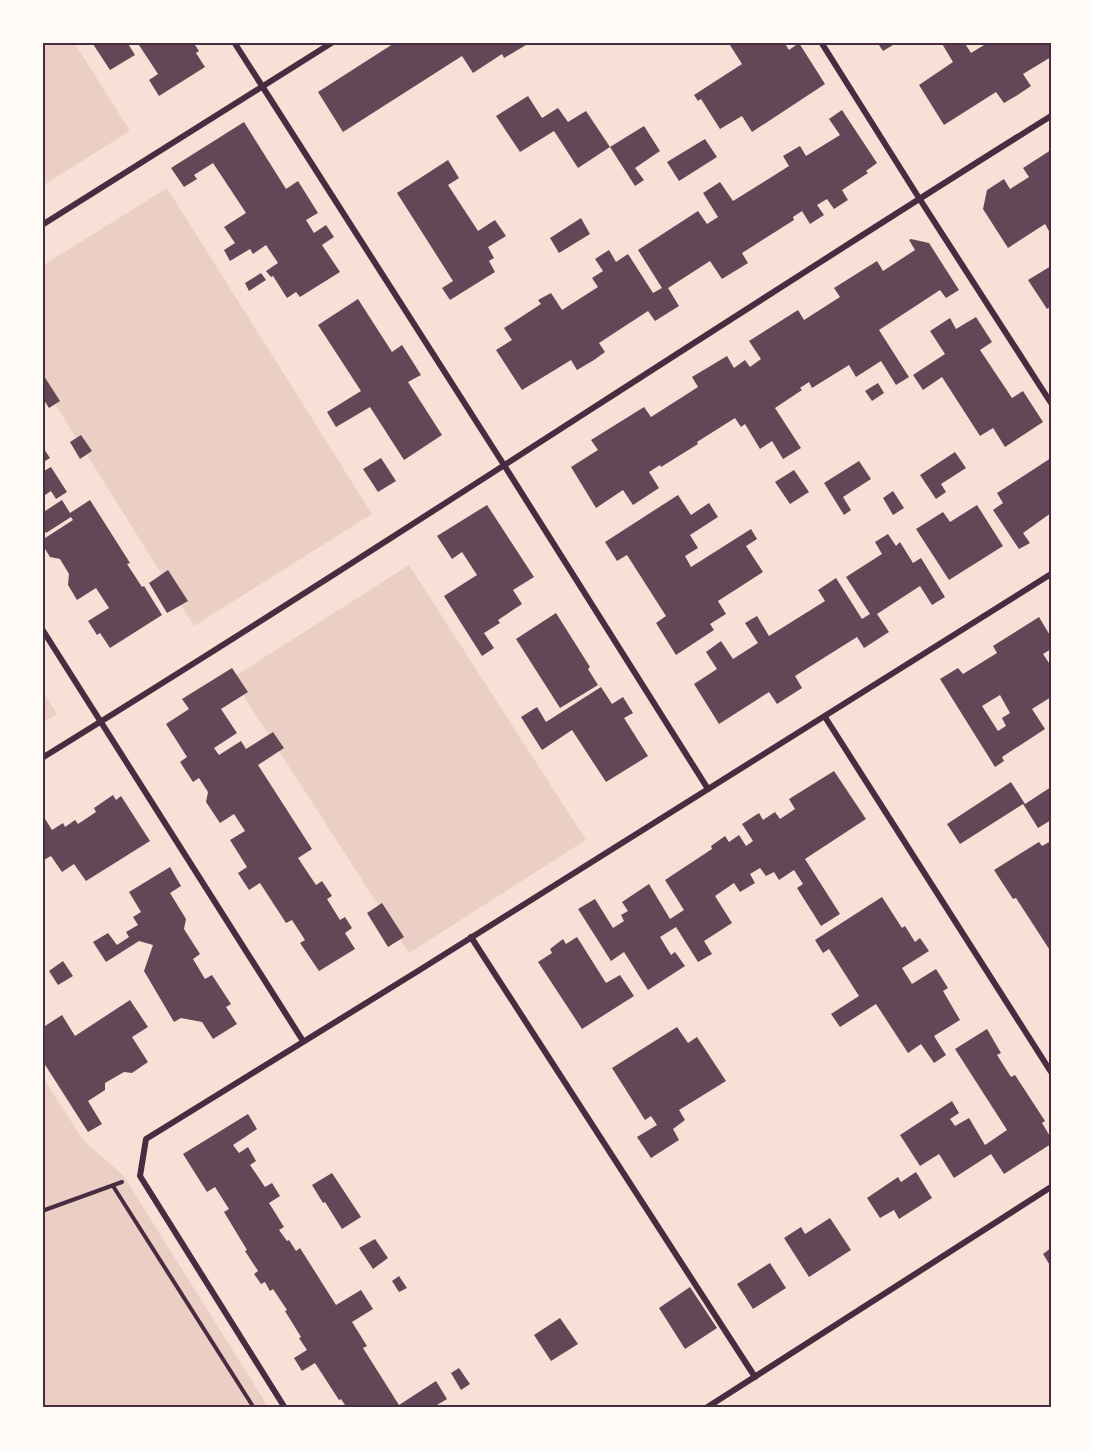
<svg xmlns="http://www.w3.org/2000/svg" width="1093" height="1450" font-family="'Zilla Slab',serif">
	<rect width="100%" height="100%" fill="#f7e1d7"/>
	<g fill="#ebcfc5">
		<polygon points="42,42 74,42 130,131 42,186"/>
		<polygon points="167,188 372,514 194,626 42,383 42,266"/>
		<polygon points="409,565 586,840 409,953 232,678"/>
		<polygon points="42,690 57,714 42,723"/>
		<polygon points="43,1077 83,1140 123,1175 269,1408 42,1408"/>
	</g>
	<g fill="#644757" fill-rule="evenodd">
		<polygon points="97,42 127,42 135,55 110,70 93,44"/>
		<polygon points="137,42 193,42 199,51 196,53 205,67 159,96 149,80 158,74"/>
		<polygon points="396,42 531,42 504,58 502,54 473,73 462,56 343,132 318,92"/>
		<polygon points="728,42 784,42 789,50 799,43 825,84 752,132 742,116 720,129 701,99 698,101 694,95 742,64"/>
		<polygon points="877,42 898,42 883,51"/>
		<polygon points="941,42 964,42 971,53 984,45 982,43 983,42 1051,42 1051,57 1023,74 1031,86 1016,96 1004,103 996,92 944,125 919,85 953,62"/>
		<polygon points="528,96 542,118 558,108 568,122 586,111 610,147 578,168 554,131 520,152 496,116"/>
		<polygon points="842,110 877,163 866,171 868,173 842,190 848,200 834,209 827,199 817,205 824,215 810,224 802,211 793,217 794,220 742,253 748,263 722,279 710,261 668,288 679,306 655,321 648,311 599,343 605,352 594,360 577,370 571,360 522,390 496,350 512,340 504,328 541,304 538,300 551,293 562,310 598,287 592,278 603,271 595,259 609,250 616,262 628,254 653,293 662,288 638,250 698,211 707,224 718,217 703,193 720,182 733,201 789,166 783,156 800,146 806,156 840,135 829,119"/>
		<polygon points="244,122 286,189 298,181 318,213 306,220 314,233 326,225 334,237 322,245 340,272 300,297 296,292 287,298 273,276 271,277 266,271 278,263 266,245 253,254 250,249 230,261 224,250 235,243 224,227 246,213 213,163 194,175 197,179 184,187 171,168"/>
		<polygon points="644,126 660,151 635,168 644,180 635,186 610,147"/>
		<polygon points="705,139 717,157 679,181 667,162"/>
		<polygon points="1051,150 1051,230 1049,231 1045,224 1008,248 983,209 987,190 1004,179 1010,189 1029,177 1023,168"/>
		<polygon points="448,160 459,178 448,185 478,231 495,220 506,236 488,247 494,258 489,261 495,272 450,300 442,288 453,281 397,193"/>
		<polygon points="581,218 590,234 559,253 550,238"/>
		<polygon points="911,239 929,243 959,290 946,298 940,290 879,330 909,377 896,385 881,361 856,377 849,365 812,388 809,382 800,388 802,390 775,408 801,448 783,459 772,441 760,449 745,424 741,427 735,418 697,442 698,444 661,467 660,465 649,472 659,488 633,505 623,490 596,508 571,467 598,450 591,440 644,407 651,417 698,387 692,377 727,356 734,368 745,360 750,367 761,359 749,341 798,310 804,320 840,297 834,288 877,261 883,271 915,250 909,240"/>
		<polygon points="1051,266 1051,306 1047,309 1028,280"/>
		<polygon points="261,273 266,280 249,291 245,283"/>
		<polygon points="358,299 392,352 402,345 411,359 421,375 408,382 442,435 404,460 370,407 336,427 327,412 361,391 318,325"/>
		<polygon points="976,317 992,342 980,350 1012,398 1023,391 1043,422 1005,447 993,428 980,436 942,377 923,390 913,375 945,354 930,331 950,318 956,329"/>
		<polygon points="42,373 60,401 49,408 42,397"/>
		<polygon points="878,383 884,393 872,401 865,391"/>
		<polygon points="81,435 92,451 80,459 70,442"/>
		<polygon points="42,446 50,458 42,463"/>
		<polygon points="955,452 966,468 941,484 946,492 936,499 920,475"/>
		<polygon points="381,458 396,481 378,492 363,469"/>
		<polygon points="1051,458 1051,513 1023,533 1030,543 1019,549 993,510 1003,503 997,493"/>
		<polygon points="859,461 871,479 843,497 851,510 844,515 824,483"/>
		<polygon points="51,467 67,492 56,499 51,491 42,497 42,472"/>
		<polygon points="794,470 809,492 790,504 775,482"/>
		<polygon points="893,491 904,508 893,515 883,498"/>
		<polygon points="678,495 691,515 709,503 718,517 690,535 698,548 685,556 691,567 751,529 757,539 746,546 763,572 718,601 726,614 710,624 714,630 676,655 656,623 666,616 627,555 617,561 605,542"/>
		<polygon points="62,500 70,513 90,500 130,563 127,564 142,587 144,586 162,615 110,648 100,633 97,635 88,621 109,608 96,588 77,600 68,585 69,574 60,559 50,557 42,544 42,540 73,520 71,517 46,533 42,527 42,513"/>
		<polygon points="487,505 534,577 513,590 522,604 498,620 500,623 484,633 494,648 482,656 444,596 477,575 462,552 452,559 437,536"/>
		<polygon points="977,505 1003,546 949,580 916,529 943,512 950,522"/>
		<polygon points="888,534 896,546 900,542 913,563 921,558 945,597 932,605 920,586 877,614 889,632 864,648 857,637 795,676 802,688 777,704 769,692 719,724 694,684 717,669 706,652 721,641 733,659 758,643 745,623 757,616 769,636 825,601 818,590 836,578 862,619 870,614 846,577 882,554 875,542"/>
		<polygon points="168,570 188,601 167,613 149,583"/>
		<polygon points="556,613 590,667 588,669 598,685 560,708 516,639"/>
		<path d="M1039,617L1051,637V649L1043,654L1051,666V697L1032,709L1045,729L1002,757L1004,761L995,767L940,679L958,668L963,674L997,653L993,646ZM1000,695L1010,713L1002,718L1006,726L998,731L982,706Z"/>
		<polygon points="232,668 248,692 221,709 237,733 214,748 219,755 241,741 246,749 273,732 284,748 258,765 312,849 298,858 316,885 322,881 332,896 327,899 340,920 345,917 352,928 345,933 355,949 319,971 300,943 305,940 292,920 286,923 260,883 249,890 238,873 247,867 230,840 245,831 234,814 220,823 206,802 208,792 199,778 193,782 180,762 187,757 166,724 189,709 182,699"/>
		<polygon points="601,687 612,704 623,697 633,713 624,718 648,756 606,782 572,730 542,750 521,717 537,707 546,722"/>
		<polygon points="834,771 866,819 805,859 840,914 821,926 797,888 803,884 794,870 779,880 774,872 766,876 760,868 750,874 755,883 740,892 734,883 715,896 732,923 704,941 712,954 698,962 676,927 660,937 671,955 675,952 685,966 648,990 624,952 611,961 578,909 595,899 613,928 624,921 621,915 628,911 622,902 649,884 670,919 684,910 665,880 712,849 711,846 725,836 729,842 739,835 746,846 753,841 742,824 759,813 763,820 775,812 780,819 795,809 789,799"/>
		<polygon points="1011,782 1025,804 1051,787 1051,820 1038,828 1023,804 960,844 947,824"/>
		<polygon points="113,795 116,800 121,796 150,841 86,881 74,864 62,872 51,856 42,861 42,814 52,830 63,823 65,827 75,820 78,824 96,812 94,808"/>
		<polygon points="1051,841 1051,952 1016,898 1013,899 994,870 1039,842 1042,846"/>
		<polygon points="170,867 181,886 170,893 186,919 184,929 200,954 193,959 205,979 212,975 231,1004 226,1007 237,1024 213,1039 202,1022 181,1018 174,1022 144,971 153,945 139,941 106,962 93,942 108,933 117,945 129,937 126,932 138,925 133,917 141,912 129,892"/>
		<polygon points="882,897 902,928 905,926 915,942 920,938 929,951 902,968 912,984 936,969 948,988 943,991 960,1020 934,1036 946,1055 934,1063 921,1044 908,1053 876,1004 840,1027 831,1014 859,996 829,949 823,953 815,940"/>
		<polygon points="382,903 404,937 388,947 367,913"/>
		<polygon points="577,937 606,983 620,975 634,996 582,1029 538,962 552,953 550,949 563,939 566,944"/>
		<polygon points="63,961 73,976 58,985 49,971"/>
		<polygon points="130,1000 148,1027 132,1037 148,1062 132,1073 124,1072 105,1083 105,1090 88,1101 102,1124 88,1132 42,1060 42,1028 62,1015 75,1036"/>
		<polygon points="677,1027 688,1043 697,1037 726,1081 679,1110 685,1120 673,1129 679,1140 651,1158 637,1137 657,1125 651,1116 645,1120 612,1068"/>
		<polygon points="987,1029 1001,1053 997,1055 1011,1077 1015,1075 1045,1121 1042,1123 1051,1138 1051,1144 1004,1174 991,1154 954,1178 939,1154 920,1166 900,1135 952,1101 959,1113 950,1119 955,1126 969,1118 985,1145 1007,1130 955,1049"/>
		<polygon points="248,1114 257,1129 233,1145 239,1153 248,1147 256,1161 250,1165 265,1187 272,1183 280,1196 269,1203 284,1227 279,1230 287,1241 289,1240 296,1251 300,1248 336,1305 361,1290 373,1309 352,1322 367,1346 363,1348 399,1405 436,1381 447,1399 432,1408 347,1408 341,1399 339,1400 315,1363 302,1371 294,1358 307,1350 299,1338 301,1337 285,1311 287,1310 273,1289 270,1291 265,1282 261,1284 254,1274 258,1271 245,1251 247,1250 224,1212 229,1209 215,1187 207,1192 183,1154"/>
		<polygon points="916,1172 932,1198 899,1219 894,1210 880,1218 867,1198 898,1177 901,1182"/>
		<polygon points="332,1173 361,1217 342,1229 325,1202 323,1203 312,1185"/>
		<polygon points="830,1218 851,1250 809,1277 784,1238 801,1227 805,1234"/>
		<polygon points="375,1239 388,1258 373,1269 359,1248"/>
		<polygon points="1051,1248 1051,1267 1043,1254"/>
		<polygon points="770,1263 786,1288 753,1309 737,1284"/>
		<polygon points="399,1276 407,1288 399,1292 392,1281"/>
		<polygon points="690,1287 717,1328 685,1349 659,1308"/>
		<polygon points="560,1318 578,1344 551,1361 534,1335"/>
		<polygon points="459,1368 470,1384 461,1390 451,1373"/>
	</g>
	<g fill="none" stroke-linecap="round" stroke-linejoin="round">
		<g stroke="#4a2c40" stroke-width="4">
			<polyline points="113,1186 254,1408"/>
			<polyline points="42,1211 122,1182"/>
		</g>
		<g stroke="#4a2c40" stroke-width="6">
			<polyline points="234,42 504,465 708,789"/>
			<polyline points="821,42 919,198 1051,403"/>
			<polyline points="42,225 333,42"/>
			<polyline points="42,629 303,1041"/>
			<polyline points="825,717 1051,1072"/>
			<path d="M42,758C381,549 713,327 1051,116"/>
			<polyline points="471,937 755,1377"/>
			<polyline points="285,1408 140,1176 146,1139 418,971 1051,574"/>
			<polyline points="706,1408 1051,1187"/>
		</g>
	</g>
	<rect width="1093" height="1450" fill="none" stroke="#fffaf5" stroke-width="87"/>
	<rect x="44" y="44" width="1006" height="1362" fill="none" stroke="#4a2c40" stroke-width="2"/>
</svg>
